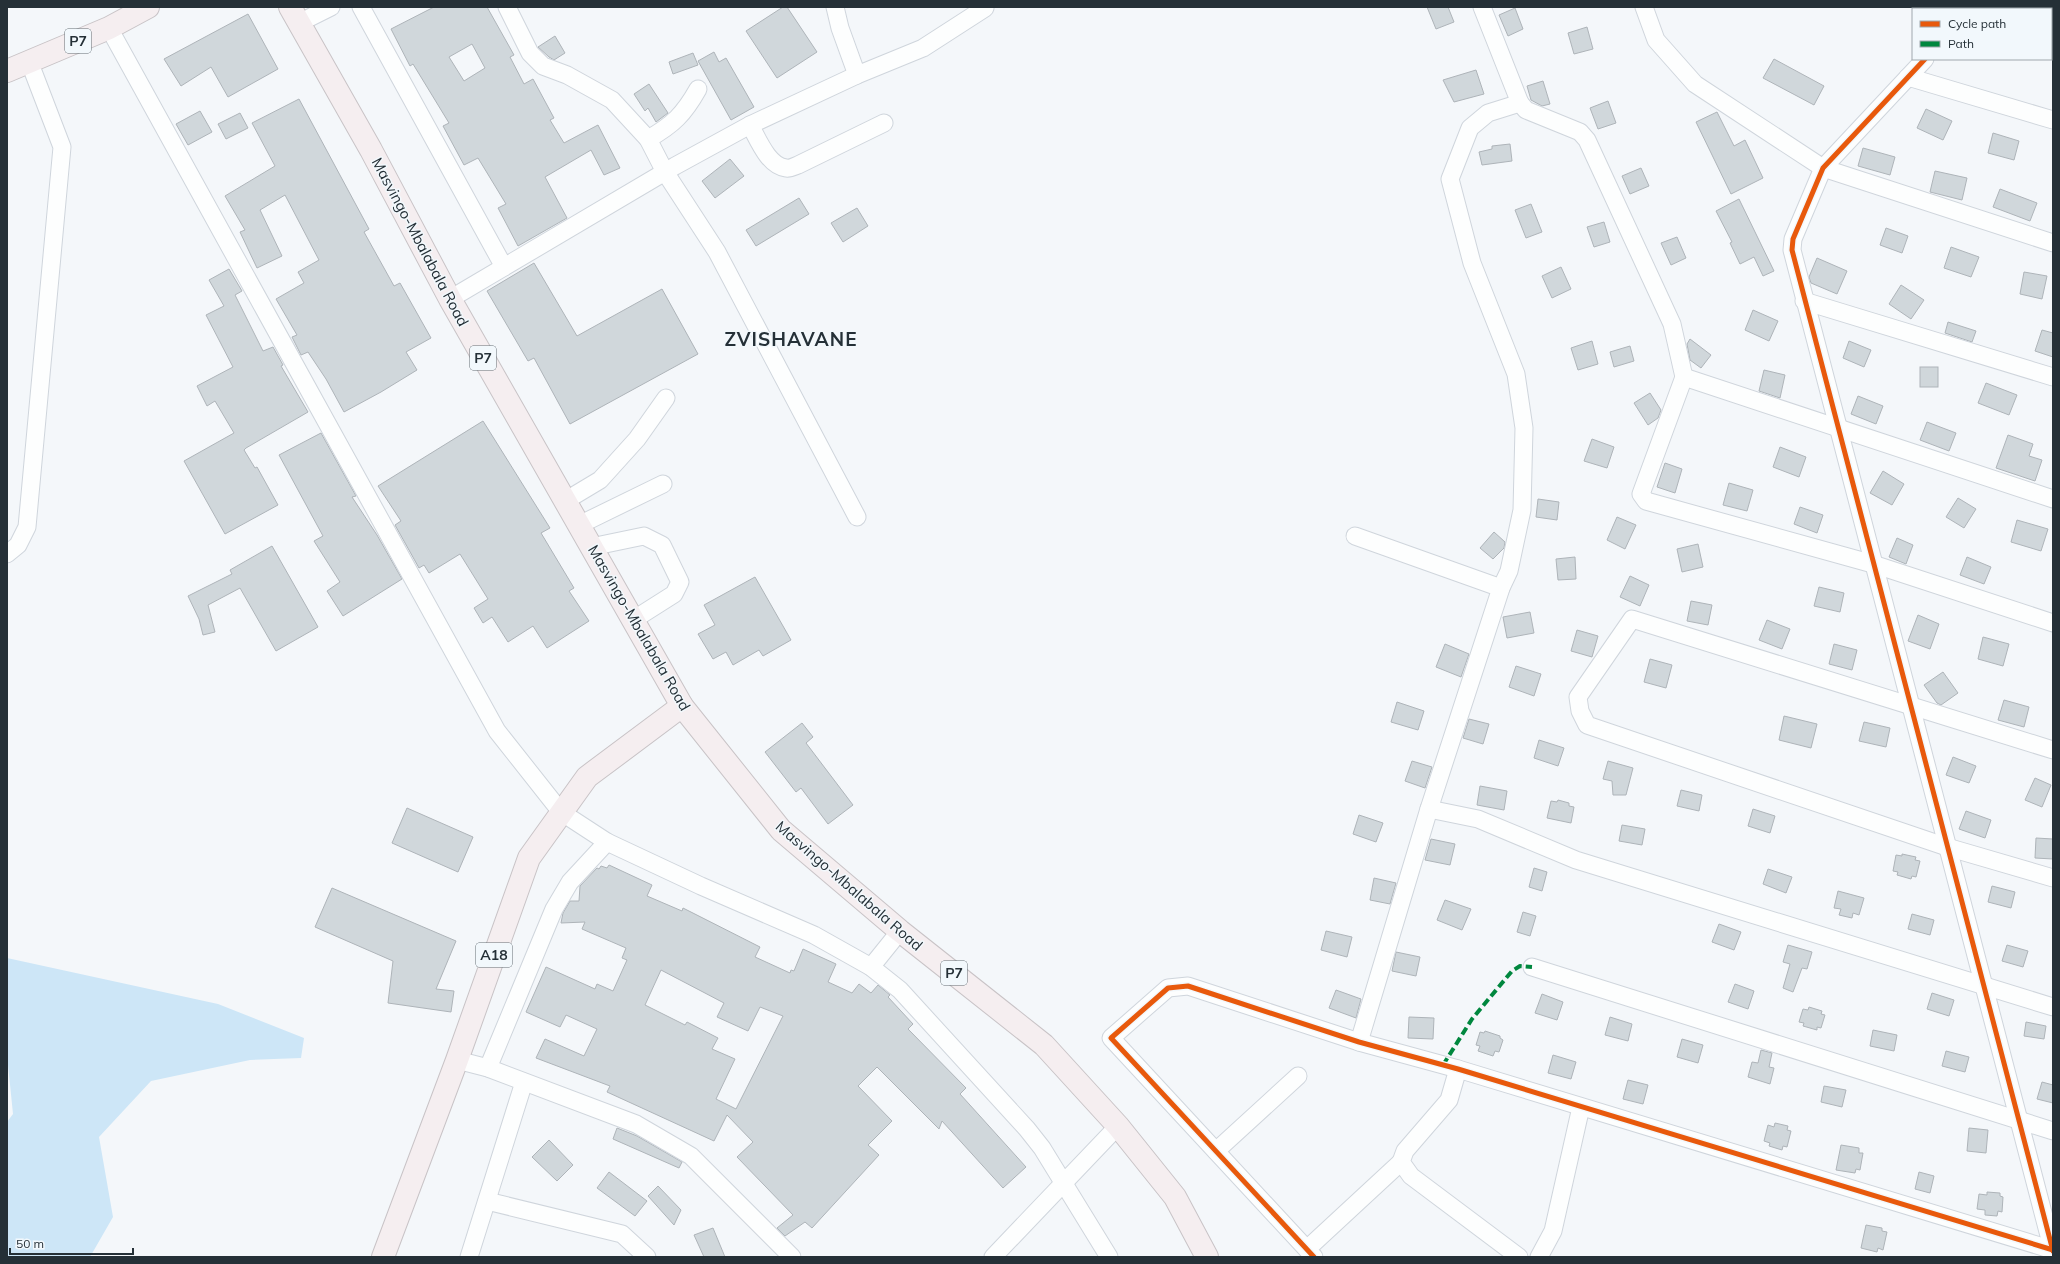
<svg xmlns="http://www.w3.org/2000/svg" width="2060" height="1264" font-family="Mulish,sans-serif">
	<rect width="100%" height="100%" fill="#f4f7fa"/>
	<polygon fill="#cde6f7" points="7,958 218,1004 304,1038 301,1058 250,1060 151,1081 99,1137 113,1217 90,1257 7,1257 7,1122 13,1114 7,1055"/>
	<g fill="#d0d7db" stroke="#aeb4b9" fill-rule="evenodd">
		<path d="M434,7H487L514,55L510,57L524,84L533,79L554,118L550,120L564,143L598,125L620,168L604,175L591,150L545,177L567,218L518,246L498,208L506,204L478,158L464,165L443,126L449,123L413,64L410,66L391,29ZM472,44L485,68L464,81L449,57Z"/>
		<polygon points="783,7 787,7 817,52 777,78 746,31"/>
		<polygon points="1427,7 1448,7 1454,22 1436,29"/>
		<polygon points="1515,8 1523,29 1508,36 1499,15"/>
		<polygon points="248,14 278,69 228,97 211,67 181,86 164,59"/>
		<polygon points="1587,27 1593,49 1574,54 1568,33"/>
		<polygon points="555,36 565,53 554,60 549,57 538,47"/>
		<polygon points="714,52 719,62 726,58 754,107 731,120 698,61"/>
		<polygon points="693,53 698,65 673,74 669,62"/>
		<polygon points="1774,59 1824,86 1814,105 1763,78"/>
		<polygon points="1476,70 1484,94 1454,102 1443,80"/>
		<polygon points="1543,81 1550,104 1542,106 1531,100 1527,86"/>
		<polygon points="649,84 668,113 656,122 648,108 645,111 634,94"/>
		<polygon points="299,99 369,229 364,232 394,286 400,283 431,338 406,352 417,370 381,392 344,412 326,379 308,352 301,355 292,337 297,335 276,299 304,283 298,272 319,260 285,195 260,210 282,256 257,268 240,232 245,230 225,196 275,166 252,123"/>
		<polygon points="1608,101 1616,123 1598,129 1590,108"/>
		<polygon points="1926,109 1952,121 1943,140 1917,128"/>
		<polygon points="200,111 212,132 188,145 176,124"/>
		<polygon points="1717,112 1734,146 1745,140 1763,178 1731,194 1696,122"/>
		<polygon points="240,113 248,128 226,139 218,124"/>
		<polygon points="1993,133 2019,141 2014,160 1988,153"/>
		<polygon points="1510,144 1512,161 1482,165 1479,152 1492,149 1492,146"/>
		<polygon points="1863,148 1895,157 1890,175 1858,166"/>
		<polygon points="730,159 744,176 715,198 702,181"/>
		<polygon points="1641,168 1649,186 1630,194 1622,176"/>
		<polygon points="1935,171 1967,178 1962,200 1930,192"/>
		<polygon points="2000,189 2037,203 2030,221 1993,207"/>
		<polygon points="799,198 809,214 756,246 746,230"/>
		<polygon points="1739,199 1774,271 1763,276 1754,257 1740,264 1730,243 1732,242 1716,211"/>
		<polygon points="1531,204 1542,232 1526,238 1515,210"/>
		<polygon points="857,208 868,226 843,242 831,223"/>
		<polygon points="1604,222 1610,242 1594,247 1587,227"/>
		<polygon points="1886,228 1908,236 1902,253 1880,245"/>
		<polygon points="1677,237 1686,258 1671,265 1661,243"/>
		<polygon points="1951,247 1979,257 1971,277 1944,268"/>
		<polygon points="1817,258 1847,271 1837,294 1811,283 1809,277"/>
		<polygon points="534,263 577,336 662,289 698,354 570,424 534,358 528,361 487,291"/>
		<polygon points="1561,267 1571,289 1552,298 1542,276"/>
		<polygon points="229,269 242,291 235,295 263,351 273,347 283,365 281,366 308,412 246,448 244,450 255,468 257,467 278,505 225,534 184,461 234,433 215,401 207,406 197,386 233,367 206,315 224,306 209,280"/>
		<polygon points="2024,272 2047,276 2042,299 2020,294"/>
		<polygon points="1901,285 1924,300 1911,319 1889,304"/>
		<polygon points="1753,310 1778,321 1769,341 1745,330"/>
		<polygon points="1948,322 1976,331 1972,342 1945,333"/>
		<polygon points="2042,330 2053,333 2053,357 2035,351"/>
		<polygon points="1690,339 1711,355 1701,368 1690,360 1687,344"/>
		<polygon points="1592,341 1598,364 1578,370 1571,348"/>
		<polygon points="1849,341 1871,350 1864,367 1843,358"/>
		<polygon points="1630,346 1634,361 1614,367 1610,352"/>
		<rect x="1920" y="367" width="18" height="20"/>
		<polygon points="1764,370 1785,375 1780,398 1759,391"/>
		<polygon points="1986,383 2017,395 2009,415 1978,403"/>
		<polygon points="1650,393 1661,410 1658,418 1648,425 1634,403"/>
		<polygon points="1858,396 1883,406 1876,424 1851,414"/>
		<polygon points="483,421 550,528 541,533 574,588 569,591 589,621 547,648 533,626 508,642 492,617 483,623 474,608 488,599 460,554 429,573 424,565 419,568 395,525 401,521 378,486"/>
		<polygon points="1927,422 1956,433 1949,451 1920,440"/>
		<polygon points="321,433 356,496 352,497 377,535 402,579 343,616 327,591 340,582 314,541 323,536 279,455"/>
		<polygon points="2008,435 2033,444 2029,456 2042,460 2035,481 1996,468"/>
		<polygon points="1592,439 1614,447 1607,468 1584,461"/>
		<polygon points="1780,447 1806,457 1799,477 1773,467"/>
		<polygon points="1665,463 1682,469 1675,493 1657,487"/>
		<polygon points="1883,471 1904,484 1892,505 1870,493"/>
		<polygon points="1729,483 1753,490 1747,511 1723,505"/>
		<polygon points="1958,498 1976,509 1964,528 1946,517"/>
		<polygon points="1538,499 1559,502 1557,520 1536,517"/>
		<polygon points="1800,507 1823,515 1817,533 1794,524"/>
		<polygon points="1617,517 1636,525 1625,549 1607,540"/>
		<polygon points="2017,520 2048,529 2041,551 2011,542"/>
		<polygon points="1494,532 1505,542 1504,548 1493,559 1480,548"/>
		<polygon points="1897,538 1913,545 1906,564 1889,557"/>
		<polygon points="1698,544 1703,567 1682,572 1677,549"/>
		<polygon points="272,546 318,627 276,651 240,588 208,605 215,632 203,635 199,619 188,596 232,574 230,570"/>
		<polygon points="1575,557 1576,579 1558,580 1556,559"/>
		<polygon points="1967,557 1991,567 1984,584 1960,575"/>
		<polygon points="1630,576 1649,585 1640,606 1620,597"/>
		<polygon points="755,577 791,640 763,656 759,650 733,665 726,652 713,659 698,634 715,625 704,605"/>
		<polygon points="1819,587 1844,593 1840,612 1814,606"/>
		<polygon points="1691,601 1712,605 1708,625 1687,621"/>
		<polygon points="1530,612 1534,633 1507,638 1503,617"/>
		<polygon points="1918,615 1939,624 1930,649 1908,641"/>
		<polygon points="1767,620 1790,629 1782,649 1759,640"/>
		<polygon points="1577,630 1598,636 1592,657 1571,651"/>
		<polygon points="1983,637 2009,644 2003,666 1978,659"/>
		<polygon points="1445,644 1469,654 1461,677 1436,667"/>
		<polygon points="1834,644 1857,650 1852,670 1829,664"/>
		<polygon points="1650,659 1672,665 1666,688 1644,682"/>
		<polygon points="1516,666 1541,674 1534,696 1509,687"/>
		<polygon points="1943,672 1958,693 1941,705 1937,703 1924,685"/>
		<polygon points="2004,700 2029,707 2024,727 1998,720"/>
		<polygon points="1397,702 1424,711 1418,730 1391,722"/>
		<polygon points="1784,716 1817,724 1811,748 1779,740"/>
		<polygon points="1469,719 1489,724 1483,744 1463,738"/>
		<polygon points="1864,722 1890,728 1886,747 1859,741"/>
		<polygon points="802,723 813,737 806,743 853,805 828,824 801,788 796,792 765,752"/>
		<polygon points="1539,740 1564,748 1558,766 1534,758"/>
		<polygon points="1953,757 1976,766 1969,783 1946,775"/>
		<polygon points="1412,761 1432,767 1425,788 1405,781"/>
		<polygon points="1608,761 1633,768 1626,795 1613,795 1612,781 1603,779"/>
		<polygon points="2035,778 2051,785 2042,807 2025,800"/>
		<polygon points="1480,786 1507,791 1504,810 1477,805"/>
		<polygon points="1681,790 1702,795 1699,811 1677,806"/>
		<polygon points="1558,800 1569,803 1569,806 1574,807 1571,823 1547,818 1551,801 1557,802"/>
		<polygon points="407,808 473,837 458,872 392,843"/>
		<polygon points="1753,809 1775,816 1770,833 1748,826"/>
		<polygon points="1966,811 1991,820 1985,838 1959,829"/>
		<polygon points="1359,815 1383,823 1376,842 1353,834"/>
		<polygon points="1622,825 1645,829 1642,845 1619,841"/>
		<polygon points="2036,838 2053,839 2053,859 2035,858"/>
		<polygon points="1431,839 1455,844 1450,865 1425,860"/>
		<polygon points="1902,854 1916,857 1915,860 1920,861 1916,877 1912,876 1911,879 1897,875 1898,872 1893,871 1896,855 1902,856"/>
		<path d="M609,865L652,885L647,896L682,911L683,908L760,947L755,957L790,973L791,970L794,971L803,949L836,964L828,982L852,993L859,984L871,993L878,985L890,995L888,997L913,1024L908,1029L966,1088L960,1094L1026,1167L1003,1188L942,1121L939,1129L877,1067L858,1086L892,1121L868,1145L879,1155L812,1228L805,1222L785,1236L777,1228L793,1215L737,1157L753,1142L727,1115L714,1141L607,1092L610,1086L536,1058L545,1039L584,1056L597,1029L566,1015L560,1027L526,1012L546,967L595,989L597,984L613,991L627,960L622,958L626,948L582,929L585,922L561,923L563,913L570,901H579L580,886L597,868L599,869L601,866L607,868ZM661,970L724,1003L717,1017L748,1031L760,1007L783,1016L736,1109L716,1099L735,1059L712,1049L718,1038L687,1022L685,1025L645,1005Z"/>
		<polygon points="1534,868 1547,872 1542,891 1529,887"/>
		<polygon points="1768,869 1792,877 1786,893 1763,884"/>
		<polygon points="1374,878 1396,883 1390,904 1370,900"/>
		<polygon points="1992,886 2015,892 2011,908 1988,902"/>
		<polygon points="332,888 456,941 436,989 454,991 451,1012 388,1003 393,961 315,927"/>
		<polygon points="1838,891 1864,898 1859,915 1853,913 1852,918 1839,915 1841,909 1834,908"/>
		<polygon points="1445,900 1471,909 1462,930 1437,920"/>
		<polygon points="1523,912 1536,916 1530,936 1517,932"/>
		<polygon points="1912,914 1934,920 1930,935 1908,929"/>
		<polygon points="1719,924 1741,932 1734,950 1712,942"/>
		<polygon points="1326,931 1352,937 1347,957 1321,950"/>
		<polygon points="1788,945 1812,952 1807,969 1802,968 1793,992 1783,988 1790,964 1783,962"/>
		<polygon points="2007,945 2028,951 2023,967 2002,961"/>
		<polygon points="1396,952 1420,957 1416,976 1392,971"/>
		<polygon points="1735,984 1754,991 1748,1009 1728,1002"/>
		<polygon points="1336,990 1361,999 1356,1018 1329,1008"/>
		<polygon points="1932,993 1954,1000 1949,1016 1927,1009"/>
		<polygon points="1542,994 1563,1002 1557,1020 1535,1013"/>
		<polygon points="1809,1007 1822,1011 1821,1014 1825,1015 1821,1028 1817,1027 1817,1030 1803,1026 1804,1023 1799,1022 1803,1009 1808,1010"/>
		<polygon points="1409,1017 1434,1018 1433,1039 1408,1038"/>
		<polygon points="1610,1017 1632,1024 1628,1041 1605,1035"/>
		<polygon points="2026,1022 2046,1026 2044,1039 2024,1036"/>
		<polygon points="1873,1030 1897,1035 1894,1051 1870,1046"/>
		<polygon points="1485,1031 1500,1036 1500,1038 1503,1040 1499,1052 1495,1051 1493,1056 1478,1051 1480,1046 1476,1045 1480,1032 1484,1033"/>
		<polygon points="1682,1039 1703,1045 1698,1063 1677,1057"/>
		<polygon points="1761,1050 1772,1053 1769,1067 1774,1068 1770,1084 1748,1077 1752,1062 1758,1063"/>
		<polygon points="1946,1051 1969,1057 1965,1072 1942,1066"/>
		<polygon points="1553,1055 1576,1062 1571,1079 1548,1073"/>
		<polygon points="1628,1080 1648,1085 1643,1104 1623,1099"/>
		<polygon points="2042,1082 2053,1085 2053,1103 2037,1099"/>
		<polygon points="1824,1086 1846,1090 1842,1107 1821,1102"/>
		<polygon points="1775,1123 1788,1126 1787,1130 1791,1131 1787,1147 1783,1146 1782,1150 1769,1146 1770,1143 1764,1141 1768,1125 1774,1127"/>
		<polygon points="617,1128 637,1136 682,1162 679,1168 613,1139"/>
		<polygon points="1969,1128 1988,1130 1986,1153 1967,1151"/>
		<polygon points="549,1140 573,1165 557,1181 532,1157"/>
		<polygon points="1841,1145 1859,1148 1859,1153 1863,1153 1860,1170 1856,1169 1855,1173 1836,1170"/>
		<polygon points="609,1172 647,1201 635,1216 597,1188"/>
		<polygon points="1919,1172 1934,1176 1930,1193 1915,1189"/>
		<polygon points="658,1186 681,1210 674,1225 648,1196"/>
		<polygon points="1987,1192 2000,1193 2000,1196 2003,1197 2002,1212 1998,1211 1997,1216 1985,1215 1985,1210 1977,1209 1979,1194 1987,1195"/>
		<polygon points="1866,1225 1882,1228 1882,1231 1887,1232 1883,1250 1878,1248 1877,1252 1861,1248"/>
		<polygon points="713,1228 725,1257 704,1257 694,1235"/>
	</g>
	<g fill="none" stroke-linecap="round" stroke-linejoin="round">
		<g stroke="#cfd5dc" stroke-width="19">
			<g id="minor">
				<polyline points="361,7 504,267"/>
				<polyline points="507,7 530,53 543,66 567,75 612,100 648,139 665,172 717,252 857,517"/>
				<polyline points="835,7 840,28 857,75"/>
				<polyline points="1482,7 1520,103 1526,110 1580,132 1587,140 1672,324 1684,377"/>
				<polyline points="1644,7 1656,40 1695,84 1823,168 2053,243"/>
				<polyline points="1965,9 1966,7"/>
				<polyline points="299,23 331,7"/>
				<polyline points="109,28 497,731 561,812 607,842 701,886 814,935 871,967 900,990 1027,1129 1042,1148 1109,1257"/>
				<polyline points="1925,59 1823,168 1793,239 1792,250 2053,1251"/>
				<polyline points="1908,77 2053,120"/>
				<path d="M750,125C758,139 768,166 786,168C790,169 795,166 798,165L884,123"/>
				<path d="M648,139C673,125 684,114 698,89"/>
				<polyline points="450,299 675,166 750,125 857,75 923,48 985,8"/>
				<polyline points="1804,301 2053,377"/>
				<polyline points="2053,499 1684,377 1641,494 1646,501 1873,564 2053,623"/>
				<polyline points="565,501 600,480 637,439 666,398"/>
				<polyline points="579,525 663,484"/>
				<polyline points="1355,536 1501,588"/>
				<polyline points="591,547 644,536 662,545 680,582 674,594 633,620"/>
				<polyline points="7,554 18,545 27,527 62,147 29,61"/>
				<polyline points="2053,750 1632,619 1578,697 1580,711 1587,725 1947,847 2053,878"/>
				<polyline points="1429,809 1478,819 1576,860 2053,1007"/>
				<polyline points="871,967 900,931"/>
				<polyline points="1532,967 2053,1131"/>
				<polyline points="1359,1042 1429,809 1501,588 1509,571 1522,510 1524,428 1516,374 1472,263 1450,179 1470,128 1488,113 1520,103"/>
				<polyline points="457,1060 488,1068 636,1124 691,1156 792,1257"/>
				<polyline points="488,1068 554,909 570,882 607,842"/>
				<polyline points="1458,1069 1449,1100 1405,1151 1401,1162 1411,1176 1519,1257"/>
				<polyline points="1216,1151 1298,1076"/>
				<polyline points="487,1201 622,1234 647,1257"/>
				<polyline points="1307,1249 1401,1162"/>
				<polyline points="469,1257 524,1082"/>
				<polyline points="993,1257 1118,1126"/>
				<polyline points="1314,1257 1111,1038 1168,988 1188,986 1359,1042 1458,1069 2053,1250"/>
				<polyline points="1539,1257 1553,1231 1581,1107"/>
			</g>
		</g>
		<g stroke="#c8c3c6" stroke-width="24">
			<g id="highway">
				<polyline points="290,7 371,150 450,299 682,706 781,830 900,931 1044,1045 1118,1126 1175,1197 1207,1257"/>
				<polyline points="7,71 109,28 148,7"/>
				<polyline points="383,1257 457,1060 529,858 587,777 682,706"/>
			</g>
		</g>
		<use href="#minor" stroke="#fdfefe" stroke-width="17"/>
		<use href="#highway" stroke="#f5eef0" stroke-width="22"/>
		<polyline stroke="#00873e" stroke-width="4" stroke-dasharray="8 4" stroke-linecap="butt" points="1443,1065 1472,1019 1512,971 1520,966 1532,967"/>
		<g stroke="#f2f8fc" stroke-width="8">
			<g id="cycleway">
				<polyline points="1925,59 1823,168 1793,239 1792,250 2053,1251"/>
				<polyline points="1314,1257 1111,1038 1168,988 1188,986 1359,1042 1458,1069 2053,1250"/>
			</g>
		</g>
		<use href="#cycleway" stroke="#e8590c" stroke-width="5"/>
	</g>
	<g text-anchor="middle" stroke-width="3" stroke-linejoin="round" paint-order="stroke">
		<g fill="#f2f8fc" stroke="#626c72" stroke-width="1">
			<rect x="65" y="29" width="26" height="24" rx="3"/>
			<rect x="470" y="346" width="26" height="24" rx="3"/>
			<rect x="476" y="943" width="36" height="24" rx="3"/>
			<rect x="941" y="961" width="26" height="24" rx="3"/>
		</g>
		<g font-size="14" font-weight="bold" fill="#253037">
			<text x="78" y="46">P7</text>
			<text x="483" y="363">P7</text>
			<text x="494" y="960">A18</text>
			<text x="954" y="978">P7</text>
		</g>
		<g font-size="15" fill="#253037" stroke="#f2f8fc">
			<text transform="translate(420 242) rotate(62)" y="5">Masvingo-Mbalabala Road</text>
			<text transform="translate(639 628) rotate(60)" y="5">Masvingo-Mbalabala Road</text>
			<text transform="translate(849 886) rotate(41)" y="5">Masvingo-Mbalabala Road</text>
		</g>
		<g font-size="19" font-weight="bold" letter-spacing="1" fill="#253037" stroke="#f2f8fc">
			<text x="791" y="346">ZVISHAVANE</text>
		</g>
	</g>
	<rect width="2060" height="1264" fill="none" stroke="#253037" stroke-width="16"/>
	<rect x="1912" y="8" width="140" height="52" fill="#f2f8fc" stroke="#a0a8ad"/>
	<rect x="1920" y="21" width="20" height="6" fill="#e8590c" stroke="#a0a8ad"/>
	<text x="1948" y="28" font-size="12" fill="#253037">Cycle path</text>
	<rect x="1920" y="41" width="20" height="6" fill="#00873e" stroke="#a0a8ad"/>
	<text x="1948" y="48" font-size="12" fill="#253037">Path</text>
	<path d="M10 1248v6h123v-6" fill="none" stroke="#253037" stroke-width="2"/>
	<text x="16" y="1248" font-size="12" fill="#253037" stroke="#f2f8fc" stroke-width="3" paint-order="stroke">50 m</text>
</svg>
